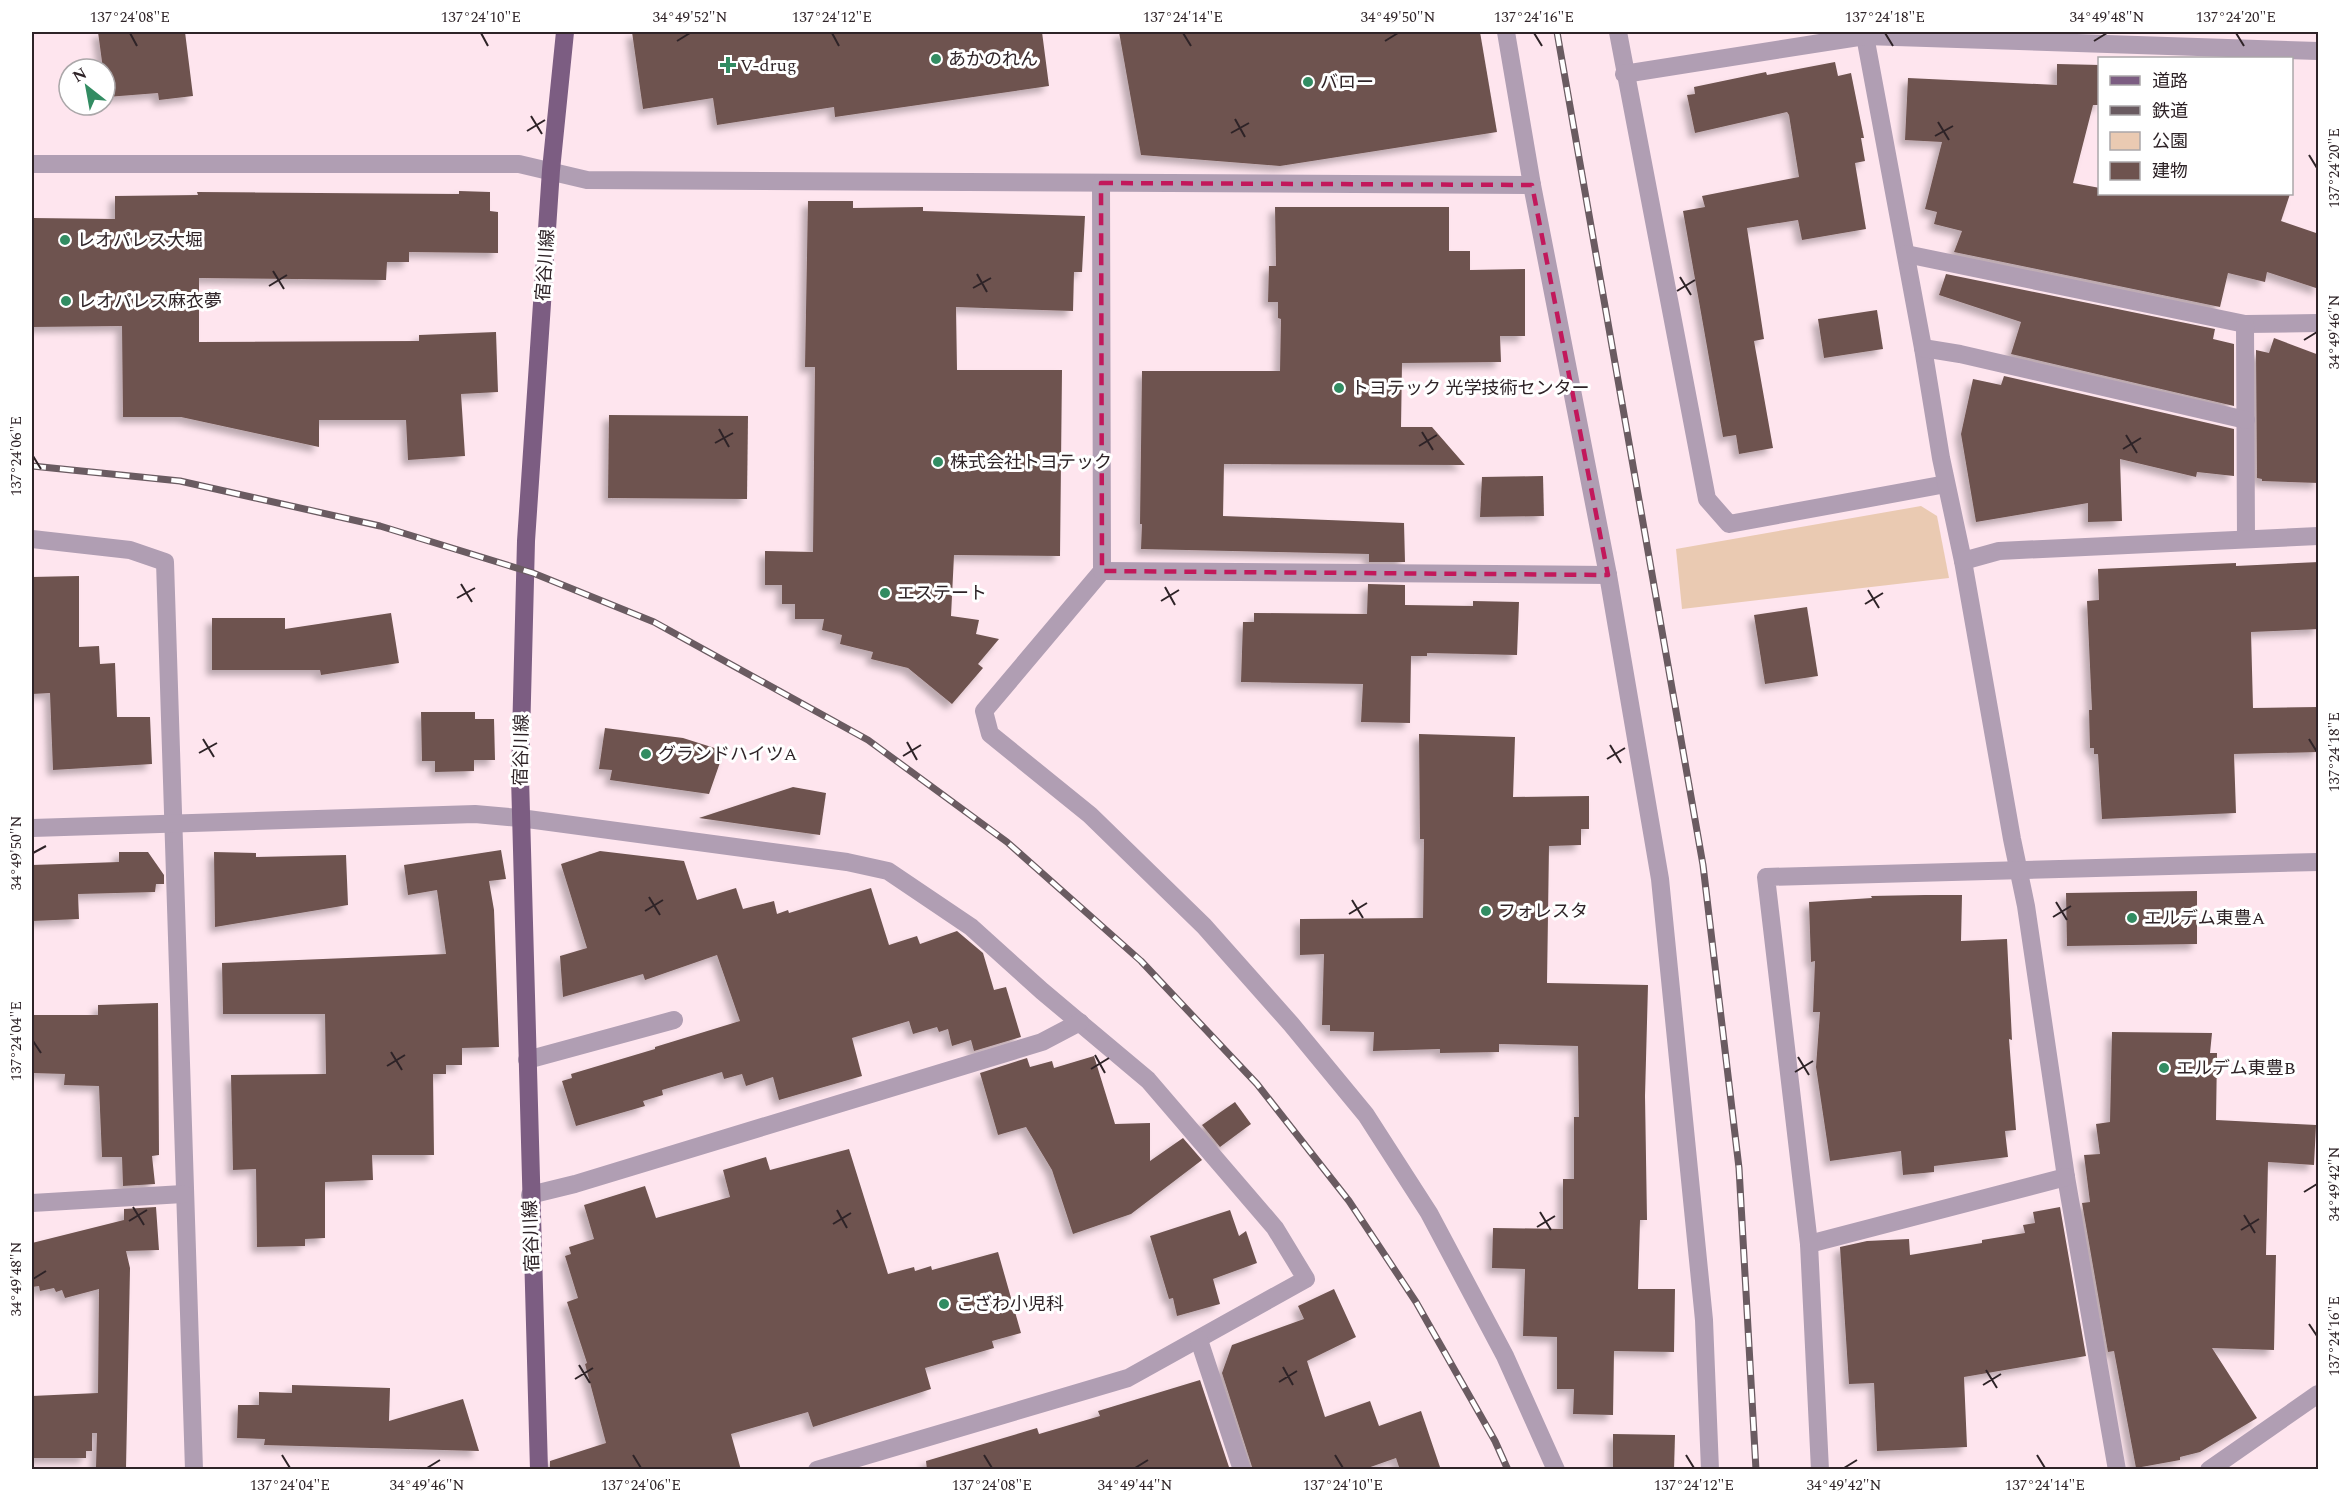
<svg xmlns="http://www.w3.org/2000/svg" width="2350" height="1501" font-family="Spectral,'Noto Sans JP',serif">
	<defs>
		<filter id="shadow"><feDropShadow dx="-5.5" dy="5.5" stdDeviation="3" flood-color="#0004"/></filter>
	</defs>
	<rect width="100%" height="100%" fill="#fee5ee"/>
	<polygon fill="#eacab2" points="1921,506 1937,516 1949,578 1682,609 1676,549"/>
	<g fill="#6e534f" filter="url(#shadow)">
		<polygon points="98,32 185,32 193,96 159,100 158,93 107,97 105,69 103,69"/>
		<polygon points="632,32 1042,32 1049,86 835,117 834,107 717,125 713,98 643,109"/>
		<polygon points="1119,32 1480,32 1497,132 1280,166 1141,155"/>
		<polygon points="1835,62 1838,76 1851,73 1864,138 1861,138 1865,161 1855,163 1866,229 1802,240 1798,220 1747,228 1764,339 1754,341 1773,448 1739,454 1736,435 1723,437 1683,211 1705,207 1702,196 1799,177 1789,115 1787,112 1695,133 1687,95 1695,94 1694,87 1766,72 1767,75"/>
		<polygon points="2057,64 2100,65 2100,105 2093,105 2073,183 2100,188 2100,194 2290,194 2281,221 2319,234 2319,289 2267,272 2265,282 2228,273 2220,307 1954,252 1962,231 1934,224 1937,212 1925,209 1942,142 1905,140 1908,78 2057,85"/>
		<polygon points="459,191 490,192 490,211 498,212 498,253 409,252 409,262 387,262 386,280 199,278 199,342 419,341 419,335 496,332 498,392 461,394 465,456 408,460 406,420 319,420 319,447 181,417 123,417 122,326 32,327 32,218 115,219 115,196 198,195 197,192 459,194"/>
		<polygon points="808,201 853,201 853,208 923,207 923,211 1085,216 1082,272 1074,272 1073,311 956,307 957,370 1062,370 1060,556 954,555 951,616 979,620 976,634 999,639 978,664 983,668 952,704 908,668 871,659 873,652 840,644 842,635 822,630 824,619 795,619 795,604 782,604 782,585 765,585 765,551 813,552 815,367 805,367"/>
		<polygon points="1275,207 1449,207 1449,251 1470,251 1470,270 1525,269 1525,336 1500,336 1501,362 1402,363 1401,427 1432,427 1465,465 1224,464 1223,516 1404,523 1405,562 1369,562 1369,554 1141,549 1142,524 1140,524 1142,371 1280,371 1281,319 1278,318 1278,302 1268,302 1269,266 1276,266"/>
		<polygon points="1946,274 2215,329 2213,339 2234,344 2234,406 2011,354 2021,322 1939,295"/>
		<polygon points="1877,310 1883,349 1824,358 1818,319"/>
		<polygon points="2274,338 2319,355 2319,483 2262,481 2262,479 2257,478 2256,350 2269,353"/>
		<polygon points="2004,376 2234,429 2234,476 2197,472 2196,477 2120,459 2122,521 2088,522 2088,503 1976,522 1961,434 1973,379 2001,385"/>
		<polygon points="609,415 748,416 747,499 608,498"/>
		<polygon points="1543,476 1544,516 1480,517 1482,477"/>
		<polygon points="2319,562 2319,629 2251,632 2253,708 2319,707 2319,752 2234,754 2236,813 2102,819 2098,754 2094,754 2094,748 2090,748 2089,710 2092,710 2087,601 2099,600 2098,569 2236,563 2236,566"/>
		<polygon points="79,576 79,647 99,646 100,664 115,663 117,717 150,717 152,764 53,770 50,693 32,694 32,577"/>
		<polygon points="1368,584 1405,585 1405,605 1473,606 1473,601 1519,602 1517,655 1427,653 1427,656 1411,656 1410,723 1361,722 1363,684 1241,682 1243,622 1254,622 1254,613 1367,614"/>
		<polygon points="1807,607 1818,676 1765,684 1754,615"/>
		<polygon points="391,613 399,663 321,675 320,670 212,670 212,618 285,618 285,629"/>
		<polygon points="421,712 475,712 475,719 494,719 495,760 474,760 474,771 435,772 435,761 422,761"/>
		<polygon points="605,728 683,738 724,751 709,794 610,780 612,770 599,769"/>
		<polygon points="1419,734 1515,737 1513,797 1589,796 1589,829 1581,829 1581,845 1549,846 1547,983 1648,985 1645,1096 1647,1220 1640,1220 1638,1289 1675,1289 1674,1352 1614,1351 1613,1415 1573,1414 1574,1389 1557,1389 1557,1337 1523,1336 1525,1269 1492,1268 1493,1228 1563,1229 1563,1179 1574,1179 1574,1117 1579,1117 1578,1046 1499,1044 1499,1052 1440,1053 1440,1049 1373,1051 1374,1032 1330,1031 1330,1025 1322,1025 1324,954 1300,955 1300,919 1423,918 1424,839 1420,839"/>
		<polygon points="793,787 826,793 820,835 699,818"/>
		<polygon points="501,850 506,879 489,881 494,910 499,1047 462,1048 462,1065 446,1065 446,1074 433,1074 434,1155 372,1155 373,1180 325,1182 325,1238 305,1239 305,1246 257,1247 256,1169 233,1170 231,1075 326,1074 325,1014 223,1014 222,963 446,954 437,890 408,895 404,865"/>
		<polygon points="600,851 684,861 697,900 736,888 743,909 774,901 777,914 788,910 789,913 871,888 889,945 917,936 920,944 957,931 983,953 994,990 1006,987 1021,1037 974,1051 971,1040 952,1046 948,1029 939,1032 937,1027 913,1034 909,1021 852,1038 862,1076 779,1100 773,1077 746,1086 742,1074 724,1079 722,1072 662,1090 663,1095 643,1101 645,1106 576,1126 562,1081 572,1078 571,1074 655,1049 655,1047 740,1021 717,955 645,980 643,974 563,997 560,956 587,948 561,864"/>
		<polygon points="119,852 148,852 164,875 164,884 156,884 155,892 78,894 79,919 32,921 32,865 119,862"/>
		<polygon points="214,852 256,853 256,857 346,855 348,905 215,927"/>
		<polygon points="2197,891 2197,944 2067,946 2066,893"/>
		<polygon points="1925,895 1962,895 1961,941 2007,939 2012,1040 2009,1039 2016,1130 2005,1131 2008,1157 1934,1166 1934,1172 1903,1175 1901,1151 1830,1161 1816,1067 1820,1012 1813,1012 1815,961 1811,962 1809,902 1872,898 1871,896"/>
		<polygon points="158,1003 159,1155 152,1156 155,1184 123,1186 122,1157 102,1157 99,1086 64,1085 65,1074 32,1073 32,1015 98,1015 98,1005"/>
		<polygon points="2112,1032 2212,1033 2210,1053 2217,1053 2216,1120 2316,1125 2314,1165 2268,1162 2266,1255 2276,1255 2274,1350 2212,1348 2257,1418 2200,1452 2180,1457 2180,1460 2136,1468 2114,1351 2108,1352 2082,1203 2090,1202 2084,1155 2100,1154 2096,1124 2110,1122"/>
		<polygon points="1094,1056 1115,1124 1150,1123 1150,1161 1183,1138 1202,1160 1131,1214 1073,1234 1052,1170 1026,1127 998,1135 980,1073 1027,1058 1030,1067 1052,1061 1054,1068"/>
		<polygon points="1235,1102 1251,1124 1220,1147 1202,1125"/>
		<polygon points="849,1149 888,1274 914,1267 915,1271 931,1266 932,1270 998,1252 1021,1333 992,1341 994,1348 925,1368 931,1389 813,1427 808,1412 731,1434 741,1470 550,1470 550,1461 606,1443 585,1364 587,1363 567,1302 578,1298 565,1256 571,1254 569,1247 594,1239 584,1205 645,1186 656,1218 730,1197 723,1170 766,1157 770,1170"/>
		<polygon points="156,1207 159,1250 126,1251 130,1268 126,1468 96,1467 97,1433 92,1433 92,1451 86,1451 86,1458 33,1458 32,1396 98,1393 99,1289 65,1298 62,1290 56,1292 54,1288 40,1291 39,1286 32,1287 32,1243 124,1220 124,1209"/>
		<polygon points="2060,1207 2086,1356 1964,1377 1967,1447 1877,1451 1874,1383 1849,1384 1840,1247 1867,1241 1909,1239 1910,1255 1982,1243 1982,1240 2025,1233 2023,1225 2035,1223 2033,1212"/>
		<polygon points="1230,1210 1239,1236 1246,1231 1257,1263 1213,1279 1220,1304 1177,1316 1173,1298 1169,1299 1150,1236"/>
		<polygon points="1334,1289 1356,1337 1307,1361 1325,1417 1370,1401 1379,1426 1421,1411 1441,1470 1400,1470 1396,1458 1362,1470 1253,1470 1222,1373 1232,1345 1304,1319 1298,1306"/>
		<polygon points="1200,1380 1230,1470 927,1470 926,1461 1037,1428 1039,1434 1100,1416 1098,1411"/>
		<polygon points="292,1385 390,1388 389,1421 463,1399 479,1451 264,1445 265,1439 237,1438 238,1405 259,1405 259,1392 292,1393"/>
		<polygon points="1613,1434 1675,1435 1674,1470 1613,1470"/>
	</g>
	<g fill="none" stroke-linecap="round" stroke-linejoin="round">
		<g stroke="#b09eb3" stroke-width="18">
			<polyline points="1506,32 1532,185 1608,575 1660,879 1704,1320 1710,1470"/>
			<polyline points="1618,32 1707,499 1729,524 1946,484"/>
			<polyline points="1865,36 1923,348 1941,458 1963,561 2012,839 2026,906 2066,1177 2117,1470"/>
			<polyline points="1624,74 1865,36 2318,51"/>
			<polyline points="32,164 519,164 587,180 1532,185"/>
			<polyline points="1101,183 1102,571 984,711 990,734 1090,815 1204,926 1291,1024 1366,1115 1429,1213 1505,1356 1556,1470"/>
			<polyline points="1906,254 2245,324 2318,323"/>
			<polyline points="2245,324 2246,539"/>
			<polyline points="1923,348 1960,354 2246,420"/>
			<path d="M32,539L130,550L165,562C176,864 182,1167 194,1470"/>
			<polyline points="1963,561 1999,551 2318,536"/>
			<polyline points="1102,571 1608,575"/>
			<polyline points="32,828 475,814 520,818 847,862 888,871 971,927 1042,991 1148,1080 1275,1228 1306,1279 1128,1378 817,1470"/>
			<polyline points="527,1060 674,1020"/>
			<polyline points="530,1195 575,1184 1042,1042 1080,1022"/>
			<polyline points="32,1203 183,1194"/>
			<polyline points="1809,1244 2066,1177"/>
			<polyline points="1199,1340 1242,1470"/>
			<polyline points="1820,1470 1809,1244 1766,877 2318,862"/>
			<polyline points="2209,1470 2318,1394"/>
		</g>
		<polyline stroke="#7c5d82" stroke-width="18" points="539,1470 520,777 526,541 551,170 565,32"/>
		<g stroke="#6a5b61" stroke-width="7">
			<g id="rail">
				<polyline points="1557,32 1703,865 1739,1168 1756,1470"/>
				<polyline points="32,466 180,481 380,526 533,573 654,622 868,740 1007,842 1141,961 1257,1084 1349,1201 1416,1302 1495,1441 1508,1470"/>
			</g>
		</g>
		<use href="#rail" stroke="#fff" stroke-width="4.5" stroke-dasharray="14" stroke-linecap="butt"/>
	</g>
	<path fill="none" stroke="#c2185b" stroke-width="4.5" stroke-dasharray="12 8" stroke-linejoin="round" d="M1101,183L1532,185L1608,575L1102,571Z"/>
	<path fill="none" stroke="#2e2327" stroke-width="2" d="M130,33L137,46M481,33L488,46M832,33L839,46M1183,33L1191,46M1534,33L1542,46M1885,33L1893,46M2236,33L2244,46M677,41L690,33M1385,41L1398,33M2094,41L2107,33M531,116L542,134M1235,119L1245,137M1938,122L1949,140M527,131L545,120M1231,133L1249,123M1935,136L1953,126M2309,155L2317,168M273,271L284,289M977,274L987,292M1680,277L1691,295M269,286L287,275M973,288L991,278M1677,291L1695,280M2304,340L2317,332M719,429L729,447M1422,432L1433,450M2126,435L2137,453M715,443L733,433M1419,446L1437,435M2123,449L2141,438M33,456L41,469M461,584L472,602M1165,587L1175,605M1868,590L1879,608M457,598L475,588M1161,601L1179,590M1865,604L1883,593M203,739L214,757M2309,739L2317,752M907,742L917,760M1610,745L1621,763M199,753L217,743M903,756L921,745M1607,759L1625,748M33,853L46,846M649,897L660,915M1352,900L1363,918M2056,902L2067,920M645,911L663,900M1349,914L1367,903M2053,917L2071,906M33,1041L41,1053M391,1052L402,1070M1095,1055L1105,1073M1798,1057L1809,1075M387,1066L405,1055M1091,1069L1109,1058M1795,1072L1813,1061M2304,1192L2317,1184M133,1207L144,1225M837,1210L847,1228M1540,1212L1551,1230M2244,1215L2255,1233M129,1221L147,1210M833,1224L851,1213M1537,1227L1555,1216M2241,1230L2259,1219M33,1279L46,1271M2309,1324L2317,1336M579,1365L590,1383M1283,1367L1293,1385M1986,1370L1997,1388M575,1379L593,1368M1279,1382L1297,1371M1983,1385L2001,1374M282,1455L290,1468M633,1455L641,1468M984,1455L992,1468M1335,1455L1343,1468M1686,1455L1694,1468M2037,1455L2045,1468M427,1468L440,1460M1135,1468L1148,1460M1844,1468L1857,1460"/>
	<g fill="#328c62" stroke="#fff" stroke-width="2">
		<circle cx="936" cy="59" r="6"/>
		<path d="M725 56h6v6h6v6h-6v6h-6v-6h-6v-6h6z"/>
		<circle cx="1308" cy="82" r="6"/>
		<circle cx="65" cy="240" r="6"/>
		<circle cx="66" cy="301" r="6"/>
		<circle cx="1339" cy="388" r="6"/>
		<circle cx="938" cy="462" r="6"/>
		<circle cx="885" cy="593" r="6"/>
		<circle cx="646" cy="754" r="6"/>
		<circle cx="1486" cy="911" r="6"/>
		<circle cx="2132" cy="918" r="6"/>
		<circle cx="2164" cy="1068" r="6"/>
		<circle cx="944" cy="1304" r="6"/>
	</g>
	<g text-anchor="middle" stroke-width="6" stroke-linejoin="round" paint-order="stroke">
		<g font-size="18" fill="#2e2327" stroke="#fff" text-anchor="start">
			<text x="948" y="65">あかのれん</text>
			<text x="740" y="71">V-drug</text>
			<text x="1320" y="88">バロー</text>
			<text x="77" y="246">レオパレス大堀</text>
			<text x="78" y="307">レオパレス麻衣夢</text>
			<text x="1351" y="394">トヨテック 光学技術センター</text>
			<text x="950" y="468">株式会社トヨテック</text>
			<text x="897" y="599">エステート</text>
			<text x="658" y="760">グランドハイツA</text>
			<text x="1498" y="917">フォレスタ</text>
			<text x="2144" y="924">エルデム東豊A</text>
			<text x="2176" y="1074">エルデム東豊B</text>
			<text x="956" y="1310">こざわ小児科</text>
		</g>
		<g font-size="18" fill="#2e2327" stroke="#fff">
			<text transform="translate(545 265) rotate(-86)" y="6">宿谷川線</text>
			<text transform="translate(521 750) rotate(-89)" y="6">宿谷川線</text>
			<text transform="translate(531 1236) rotate(-92)" y="6">宿谷川線</text>
		</g>
	</g>
	<rect width="2350" height="1501" fill="none" stroke="#ffffff" stroke-width="66"/>
	<rect x="2098" y="57" width="195" height="138" fill="#ffffff" stroke="#aba7a9" stroke-width="1.5"/>
	<rect x="2110" y="76" width="30" height="9" fill="#7c5d82" stroke="#aba7a9" stroke-width="1.5"/>
	<text x="2152" y="87" font-size="18" fill="#2e2327">道路</text>
	<rect x="2110" y="106" width="30" height="9" fill="#6a5b61" stroke="#aba7a9" stroke-width="1.5"/>
	<text x="2152" y="117" font-size="18" fill="#2e2327">鉄道</text>
	<rect x="2110" y="132" width="30" height="18" fill="#eacab2" stroke="#aba7a9" stroke-width="1.5"/>
	<text x="2152" y="147" font-size="18" fill="#2e2327">公園</text>
	<rect x="2110" y="162" width="30" height="18" fill="#6e534f" stroke="#aba7a9" stroke-width="1.5"/>
	<text x="2152" y="177" font-size="18" fill="#2e2327">建物</text>
	<g transform="translate(87 87) rotate(329)"><circle r="28" fill="#ffffff" stroke="#aba7a9" stroke-width="1.5"/>
	<path d="M0-4.5L10 22L0 15L-10 22Z" fill="#328c62"/>
	<text y="-9" font-size="16" font-weight="bold" text-anchor="middle" fill="#2e2327">N</text>
	</g>
	<rect x="33" y="33" width="2284" height="1435" fill="none" stroke="#2e2327" stroke-width="2"/>
	<g font-size="15" text-anchor="middle" fill="#2e2327">
		<text x="130" y="22">137°24'08"E</text>
		<text x="481" y="22">137°24'10"E</text>
		<text x="690" y="22">34°49'52"N</text>
		<text x="832" y="22">137°24'12"E</text>
		<text x="1183" y="22">137°24'14"E</text>
		<text x="1398" y="22">34°49'50"N</text>
		<text x="1534" y="22">137°24'16"E</text>
		<text x="1885" y="22">137°24'18"E</text>
		<text x="2107" y="22">34°49'48"N</text>
		<text x="2236" y="22">137°24'20"E</text>
		<text transform="translate(2334 168) rotate(-90)" y="5">137°24'20"E</text>
		<text transform="translate(2334 332) rotate(-90)" y="5">34°49'46"N</text>
		<text transform="translate(16 456) rotate(-90)" y="5">137°24'06"E</text>
		<text transform="translate(2334 752) rotate(-90)" y="5">137°24'18"E</text>
		<text transform="translate(16 853) rotate(-90)" y="5">34°49'50"N</text>
		<text transform="translate(16 1041) rotate(-90)" y="5">137°24'04"E</text>
		<text transform="translate(2334 1184) rotate(-90)" y="5">34°49'42"N</text>
		<text transform="translate(16 1279) rotate(-90)" y="5">34°49'48"N</text>
		<text transform="translate(2334 1336) rotate(-90)" y="5">137°24'16"E</text>
		<text x="290" y="1490">137°24'04"E</text>
		<text x="427" y="1490">34°49'46"N</text>
		<text x="641" y="1490">137°24'06"E</text>
		<text x="992" y="1490">137°24'08"E</text>
		<text x="1135" y="1490">34°49'44"N</text>
		<text x="1343" y="1490">137°24'10"E</text>
		<text x="1694" y="1490">137°24'12"E</text>
		<text x="1844" y="1490">34°49'42"N</text>
		<text x="2045" y="1490">137°24'14"E</text>
	</g>
</svg>
